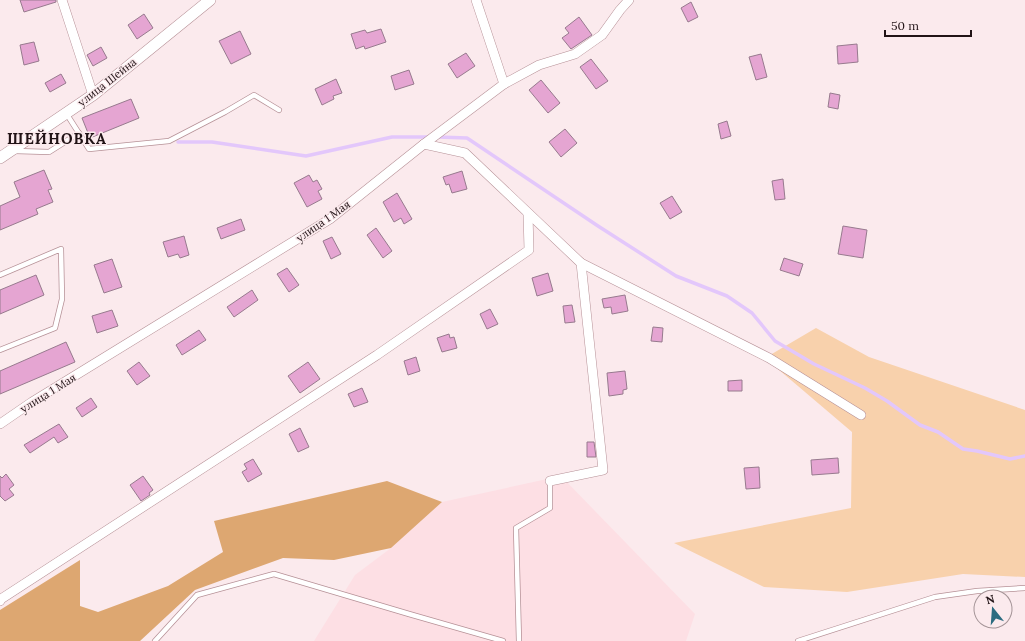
<svg xmlns="http://www.w3.org/2000/svg" width="1025" height="641" font-family="Lora,serif">
	<rect width="100%" height="100%" fill="#fbeaed"/>
	<polygon fill="#fddfe4" points="561,476 695,614 686,641 314,641 355,575 391,548 442,502"/>
	<polygon fill="#f8d1ac" points="816,328 869,357 1025,410 1025,577 963,574 847,592 764,587 674,543 851,508 852,432 765,358"/>
	<polygon fill="#dda771" points="387,481 442,502 391,548 334,560 283,558 195,590 140,641 0,641 0,610 80,560 80,606 98,612 168,586 223,552 214,521"/>
	<g fill="none" stroke-linecap="round" stroke-linejoin="round">
		<g stroke="#e3c7fb" stroke-width="3.5">
			<polyline points="437,137 467,138 598,226 676,276 727,296 752,313 775,341 814,364 865,388 887,401 920,425 938,432 963,449 977,451 1010,459 1025,456"/>
			<polyline points="178,142 212,142 306,156 392,137 429,137"/>
		</g>
	</g>
	<g fill="#e5a5d2" stroke="#977a8e">
		<polygon points="20,0 56,0 56,2 24,12"/>
		<polygon points="691,2 698,17 688,22 681,8"/>
		<polygon points="144,14 153,28 137,39 128,25"/>
		<polygon points="579,17 592,35 571,49 562,38 569,33 565,28"/>
		<polygon points="381,29 386,42 365,49 364,46 356,49 351,34 365,30 367,33"/>
		<polygon points="240,31 251,54 231,64 219,41"/>
		<polygon points="34,42 39,61 24,65 20,45"/>
		<polygon points="857,44 858,62 838,64 837,46"/>
		<polygon points="101,47 107,58 93,66 87,55"/>
		<polygon points="466,53 475,66 457,78 448,64"/>
		<polygon points="761,54 767,77 756,80 749,57"/>
		<polygon points="591,59 608,81 596,89 580,67"/>
		<polygon points="409,70 414,84 395,90 391,76"/>
		<polygon points="61,74 66,83 50,92 45,83"/>
		<polygon points="336,79 342,93 333,96 334,99 322,105 315,89"/>
		<polygon points="541,80 560,103 548,113 529,90"/>
		<polygon points="830,93 840,95 838,109 828,107"/>
		<polygon points="131,99 139,118 90,138 82,118"/>
		<polygon points="727,121 731,136 721,139 718,124"/>
		<polygon points="565,129 577,143 561,157 549,142"/>
		<polygon points="44,170 52,189 48,190 53,202 36,209 38,214 0,230 0,206 20,197 14,182"/>
		<polygon points="462,171 467,189 452,193 449,184 446,185 443,177"/>
		<polygon points="309,175 313,182 317,180 322,189 318,191 322,199 307,207 294,183"/>
		<polygon points="783,179 785,199 775,200 772,181"/>
		<polygon points="397,193 412,219 404,224 401,218 394,222 383,202"/>
		<polygon points="672,196 682,212 670,219 660,203"/>
		<polygon points="241,219 245,230 221,239 217,228"/>
		<polygon points="843,226 867,230 863,258 838,254"/>
		<polygon points="376,228 392,251 383,258 367,235"/>
		<polygon points="184,236 189,255 180,258 178,254 168,257 163,242"/>
		<polygon points="332,237 341,254 331,259 323,241"/>
		<polygon points="784,258 803,264 799,276 780,270"/>
		<polygon points="112,259 122,287 104,293 94,265"/>
		<polygon points="287,268 299,285 289,292 277,274"/>
		<polygon points="548,273 553,291 537,296 532,278"/>
		<polygon points="36,275 44,295 0,314 0,290"/>
		<polygon points="252,290 258,300 234,317 227,307"/>
		<polygon points="625,295 628,311 612,314 611,307 604,308 602,299"/>
		<polygon points="572,305 575,322 565,323 563,306"/>
		<polygon points="490,309 498,324 487,329 480,314"/>
		<polygon points="112,310 118,326 97,333 92,316"/>
		<polygon points="653,327 663,328 662,342 651,341"/>
		<polygon points="199,330 206,340 182,355 176,345"/>
		<polygon points="449,334 450,338 454,337 457,348 442,352 437,338"/>
		<polygon points="66,342 75,362 0,394 0,371"/>
		<polygon points="416,357 420,371 408,375 404,361"/>
		<polygon points="139,362 150,376 137,385 127,371"/>
		<polygon points="308,362 320,379 300,393 288,376"/>
		<polygon points="625,371 627,389 623,390 623,394 609,396 607,373"/>
		<polygon points="742,380 742,391 728,391 728,381"/>
		<polygon points="362,388 368,402 354,407 348,394"/>
		<polygon points="91,398 97,407 82,417 76,408"/>
		<polygon points="59,424 68,437 58,443 54,437 30,453 24,445"/>
		<polygon points="300,428 309,447 298,452 289,434"/>
		<polygon points="587,442 594,442 596,457 587,457"/>
		<polygon points="838,458 839,473 812,475 811,460"/>
		<polygon points="253,459 262,474 248,482 242,472 247,469 244,464"/>
		<polygon points="759,467 760,488 746,489 744,468"/>
		<polygon points="6,474 14,485 9,489 14,495 5,501 0,496 0,476 2,478"/>
		<polygon points="143,476 153,490 149,493 150,495 141,501 130,485"/>
	</g>
	<g fill="none" stroke-linecap="round" stroke-linejoin="round">
		<g stroke="#b69197" stroke-width="6">
			<g id="service">
				<polyline points="66,113 89,149 169,141 225,112 254,95 279,110"/>
				<polyline points="15,151 49,152 79,133"/>
				<polyline points="0,275 61,249 62,299 55,328 0,350"/>
				<polyline points="155,641 197,595 274,574 409,614 503,641"/>
				<polyline points="519,641 516,528 550,508 550,481"/>
				<polyline points="798,641 935,597 977,591 1025,588"/>
			</g>
		</g>
		<g stroke="#b69197" stroke-width="10">
			<g id="minor">
				<polyline points="62,0 93,95"/>
				<polyline points="476,0 504,84"/>
				<polyline points="424,144 465,153 581,263 769,358 861,415"/>
				<polyline points="0,424 32,402 330,219 424,144 504,84 539,65 575,54 602,35 620,10 629,0"/>
				<polyline points="550,481 603,470 581,263"/>
				<polyline points="0,601 1,599 377,355 529,250 528,214"/>
			</g>
		</g>
		<g stroke="#b69197" stroke-width="12">
			<polyline id="tertiary" points="0,158 93,95 210,0"/>
		</g>
		<use href="#service" stroke="#fff" stroke-width="4.5"/>
		<use href="#minor" stroke="#fff" stroke-width="9"/>
		<use href="#tertiary" stroke="#fff" stroke-width="11"/>
	</g>
	<g text-anchor="middle" stroke-width="3" stroke-linejoin="round" paint-order="stroke">
		<g font-size="11" fill="#211316" stroke="#fbeaed">
			<text transform="translate(107 82) rotate(-38)" y="4">улица Шейна</text>
			<text transform="translate(323 221) rotate(-35)" y="4">улица 1 Мая</text>
			<text transform="translate(48 393) rotate(-32)" y="4">улица 1 Мая</text>
		</g>
		<g font-size="15" font-weight="bold" letter-spacing="1" fill="#211316" stroke="#fbeaed">
			<text x="57" y="144">ШЕЙНОВКА</text>
		</g>
	</g>
	<g transform="translate(993 609) rotate(343)"><circle r="19" fill="#fbeaed" stroke="#a49497"/>
	<path d="M0-3L7 15L0 10L-7 15Z" fill="#2c6c80"/>
	<text y="-6" font-size="11" font-weight="bold" text-anchor="middle" fill="#211316">N</text>
	</g>
	<path d="M885 30v6h86v-6" fill="none" stroke="#211316" stroke-width="2"/>
	<text x="891" y="30" font-size="12" fill="#211316" stroke="#fbeaed" stroke-width="3" paint-order="stroke">50 m</text>
</svg>
